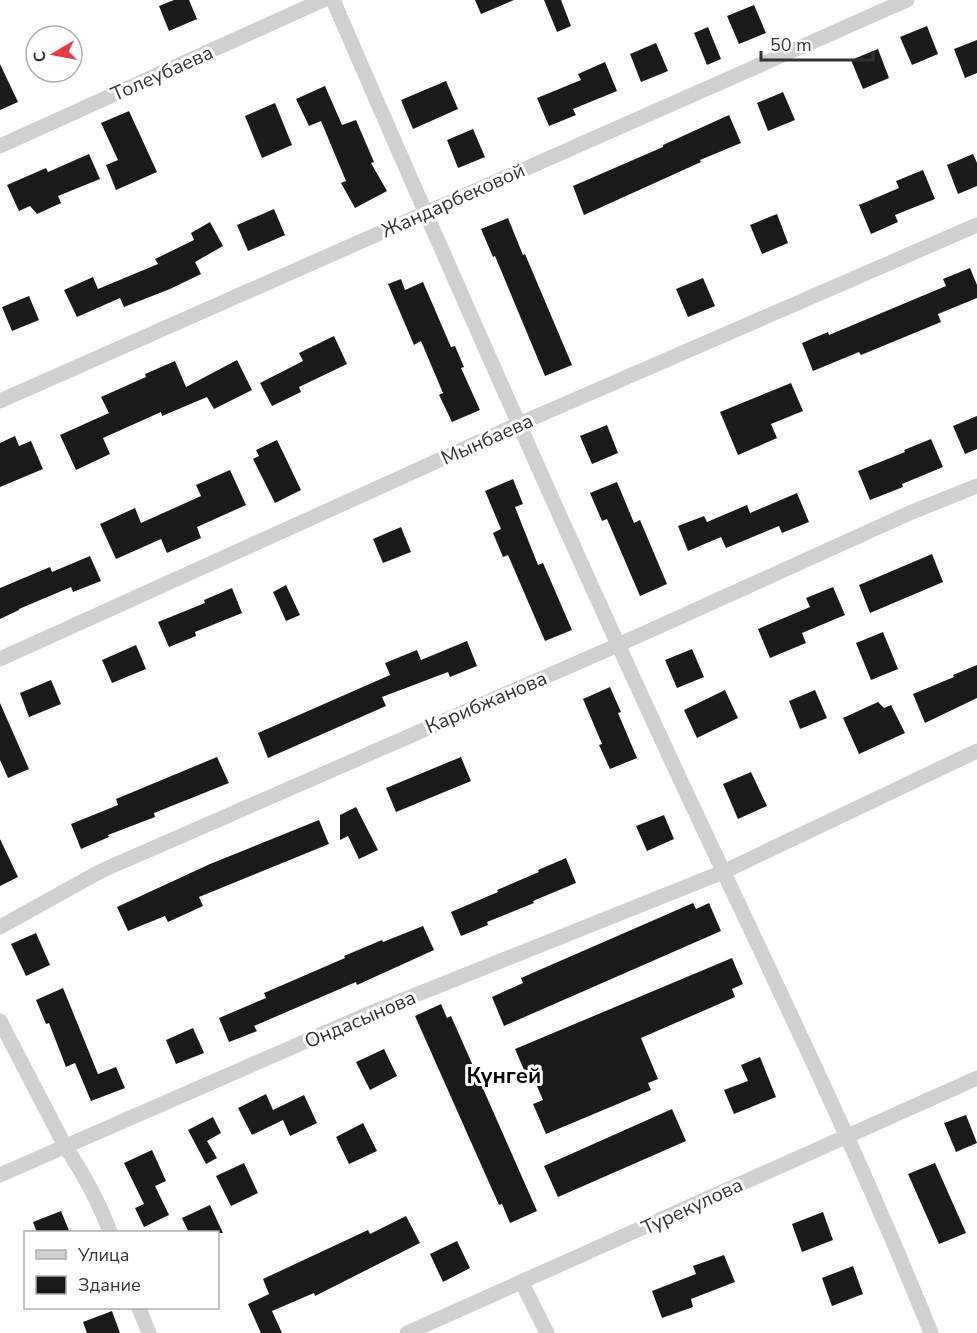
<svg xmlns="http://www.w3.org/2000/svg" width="977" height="1333" font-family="'Nunito Sans',sans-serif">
	<rect width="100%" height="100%" fill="#fff"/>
	<g fill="#1a1a1a">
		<polygon points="174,0 189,0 197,19 169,31 159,6"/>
		<polygon points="475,0 514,0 481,14"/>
		<polygon points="544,0 561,0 571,26 557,32"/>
		<polygon points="754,5 766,33 739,44 727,16"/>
		<polygon points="927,26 938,54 912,65 900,37"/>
		<polygon points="708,27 721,59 707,65 694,33"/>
		<polygon points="977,40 977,73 965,78 954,49"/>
		<polygon points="656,43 668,71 641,82 630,54"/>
		<polygon points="878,49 889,78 863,89 851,60"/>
		<polygon points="605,62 617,91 573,109 576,115 549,126 537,98 581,80 578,74"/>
		<polygon points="0,64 18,102 0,110"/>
		<polygon points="446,81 458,109 413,129 401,100"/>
		<polygon points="325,86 342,125 356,120 374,162 371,163 387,191 355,208 341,183 346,181 321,121 309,126 296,99"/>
		<polygon points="783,92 795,120 768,131 757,103"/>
		<polygon points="275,103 292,145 262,158 245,116"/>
		<polygon points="129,111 157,172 116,190 106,165 118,160 101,123"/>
		<polygon points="729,115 741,143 700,160 701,162 584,215 573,186 663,147 663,145"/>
		<polygon points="473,129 485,157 458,168 447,140"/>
		<polygon points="89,154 100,179 58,196 61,203 37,214 30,206 19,211 7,185 46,168 48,172"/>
		<polygon points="973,154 977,163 977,186 958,194 947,165"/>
		<polygon points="923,170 935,199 895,215 898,222 871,234 859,205 899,188 896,181"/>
		<polygon points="274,209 285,235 248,251 237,225"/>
		<polygon points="777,214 788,243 762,254 750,225"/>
		<polygon points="508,218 523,255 525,254 572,365 545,376 495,256 493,257 481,229"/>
		<polygon points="210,222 223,246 195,262 201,274 170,289 124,307 120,298 77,317 64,290 93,277 98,289 158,264 155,259 194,240 191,233"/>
		<polygon points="970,268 977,285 977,298 938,314 941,322 861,355 859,352 813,371 802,343 828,332 829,335 946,286 943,279"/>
		<polygon points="703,278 715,306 688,317 676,289"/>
		<polygon points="401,279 405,290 423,282 451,347 455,346 464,367 461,368 480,410 452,422 439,395 443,393 421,341 414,345 388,284"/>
		<polygon points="29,296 39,320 12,331 2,307"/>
		<polygon points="334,336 347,364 299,387 301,392 272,406 260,383 303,361 299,353"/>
		<polygon points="237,360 252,390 214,409 207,397 162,416 161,412 103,438 110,454 76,470 60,435 109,413 101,397 146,377 145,374 175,361 186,387"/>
		<polygon points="791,383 803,411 771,424 777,438 738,455 720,412"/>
		<polygon points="977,416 977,449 965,454 953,426"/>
		<polygon points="607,425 618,453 592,464 580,436"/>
		<polygon points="15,436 19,446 31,441 43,469 0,487 0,443"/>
		<polygon points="931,439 943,467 902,484 903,487 870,500 858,471 905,452 904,450"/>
		<polygon points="277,440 301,490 275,503 253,459 259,456 256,450"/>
		<polygon points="230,470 246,505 197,527 201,538 167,553 161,539 116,559 100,524 135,508 141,523 201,496 196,485"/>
		<polygon points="513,479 523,504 515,507 538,565 543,563 572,630 545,641 508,555 503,557 493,533 501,529 485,491"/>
		<polygon points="617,482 634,523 640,520 667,584 640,596 607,519 602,521 590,493"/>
		<polygon points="797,493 809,522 782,533 779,526 726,548 721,537 688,551 678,526 704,516 707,522 747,505 750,513"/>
		<polygon points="401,527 411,552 383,563 373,539"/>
		<polygon points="932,554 943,582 870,613 859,585"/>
		<polygon points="90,556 101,581 73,592 71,587 19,609 19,610 0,619 0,588 50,567 52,572"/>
		<polygon points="286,585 300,615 286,621 273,592"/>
		<polygon points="833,587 845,615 802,633 806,643 770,658 758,629 810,607 806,598"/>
		<polygon points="232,588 242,613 195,632 196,636 169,647 158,622 205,603 204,600"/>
		<polygon points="883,632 898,669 871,680 856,643"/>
		<polygon points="467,641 477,666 450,677 448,672 382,697 386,706 268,758 258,733 390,675 385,663 417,650 421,660"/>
		<polygon points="136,645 146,669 112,683 102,660"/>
		<polygon points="692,649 704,677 677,688 665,660"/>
		<polygon points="977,665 977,698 925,723 913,694 954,677 953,675"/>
		<polygon points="51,680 61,704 29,717 20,693"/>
		<polygon points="610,687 621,712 618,713 637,758 610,769 599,745 602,744 583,699"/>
		<polygon points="725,690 738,718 697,738 684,710"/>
		<polygon points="815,690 827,718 800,729 789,701"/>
		<polygon points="878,702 884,708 891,705 905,733 859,754 843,718"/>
		<polygon points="0,703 29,769 8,778 0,760"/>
		<polygon points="217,757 229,783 154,813 155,817 108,835 109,837 81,849 71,824 118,805 116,799"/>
		<polygon points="461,757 471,781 396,812 386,788"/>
		<polygon points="751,772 767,806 738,819 723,784"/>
		<polygon points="356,807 378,850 359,859 348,836 340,840 340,815"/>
		<polygon points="664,815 674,839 647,851 636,826"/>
		<polygon points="319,820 329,844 199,897 203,906 168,922 165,916 128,931 117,907 210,864"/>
		<polygon points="0,839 18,877 0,886"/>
		<polygon points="566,858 576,883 533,901 534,903 487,922 488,925 461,936 451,912 498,892 497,890 539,872 538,870"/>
		<polygon points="693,903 696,909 709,903 721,931 504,1026 492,997 523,983 521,978"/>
		<polygon points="423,926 434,950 357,985 356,982 254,1026 257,1031 229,1042 219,1018 266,998 264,993 345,958 344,956 382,940 383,942"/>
		<polygon points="36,933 50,965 26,976 11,944"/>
		<polygon points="732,958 743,984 732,989 735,997 641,1038 658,1079 648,1083 651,1090 546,1134 533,1104 543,1100 533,1077 528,1079 515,1049"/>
		<polygon points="63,988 98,1074 116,1067 125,1088 91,1101 75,1063 66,1067 49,1023 46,1024 36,1000"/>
		<polygon points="441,1004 447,1018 451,1016 537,1211 510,1223 502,1204 499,1205 415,1016"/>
		<polygon points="193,1028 204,1053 176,1064 166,1040"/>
		<polygon points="384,1049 397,1076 370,1090 356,1062"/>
		<polygon points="760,1057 776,1097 734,1114 724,1090 748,1081 741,1065"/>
		<polygon points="266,1094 273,1110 304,1095 317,1123 290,1136 283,1120 252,1135 238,1108"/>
		<polygon points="672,1109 686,1141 558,1197 544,1166"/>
		<polygon points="966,1115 977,1143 956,1152 944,1123"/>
		<polygon points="213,1117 221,1133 207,1141 217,1158 206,1164 188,1130"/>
		<polygon points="363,1123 377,1151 349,1164 336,1137"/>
		<polygon points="152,1150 166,1181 155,1186 169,1215 144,1227 135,1208 144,1204 124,1163"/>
		<polygon points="244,1163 258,1193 231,1206 216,1176"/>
		<polygon points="935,1163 966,1233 939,1244 908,1174"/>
		<polygon points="210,1205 223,1233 189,1233 182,1218"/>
		<polygon points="61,1211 70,1233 37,1233 33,1222"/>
		<polygon points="823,1212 833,1240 802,1252 792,1224"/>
		<polygon points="406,1216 420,1243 315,1296 314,1293 272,1311 282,1333 261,1333 248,1304 269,1294 263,1279 368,1230 370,1234"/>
		<polygon points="457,1241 470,1268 443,1282 430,1254"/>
		<polygon points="724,1255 735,1282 691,1299 693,1307 662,1318 652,1291 696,1274 693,1266"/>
		<polygon points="853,1266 863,1294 832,1306 822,1278"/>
		<polygon points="112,1311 120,1333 87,1333 83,1322"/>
	</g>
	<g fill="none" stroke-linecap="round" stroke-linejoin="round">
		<g stroke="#d0d0d0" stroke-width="15">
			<path d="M333,0C440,247 548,494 661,738C752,936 850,1131 931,1333"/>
			<polyline points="0,146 323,0"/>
			<polyline points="0,401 907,0"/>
			<polyline points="0,659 519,424 977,225"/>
			<polyline points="0,927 101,871 618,645 912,512 977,486"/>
			<path d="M0,1021L65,1146C83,1173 99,1202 110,1232"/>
			<polyline points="0,1175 368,1014 723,872 977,751"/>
			<polyline points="522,1283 547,1333"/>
			<polyline points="139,1308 149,1333"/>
			<polyline points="407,1333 977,1078"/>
		</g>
	</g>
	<g text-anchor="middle" stroke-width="6" stroke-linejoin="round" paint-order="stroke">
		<g font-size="20" fill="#333" stroke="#fff">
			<text transform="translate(162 73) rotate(-24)" y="7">Толеубаева</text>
			<text transform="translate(453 200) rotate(-24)" y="7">Жандарбековой</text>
			<text transform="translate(487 439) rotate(-24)" y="7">Мынбаева</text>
			<text transform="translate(486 702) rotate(-23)" y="7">Карибжанова</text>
			<text transform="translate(360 1019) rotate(-23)" y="7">Ондасынова</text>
			<text transform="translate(692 1206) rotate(-25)" y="7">Турекулова</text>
		</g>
		<g font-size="22" font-weight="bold" fill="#000" stroke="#fff">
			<text x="504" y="1083">Күнгей</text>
		</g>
	</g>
	<rect x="24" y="1231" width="195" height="78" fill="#ffffff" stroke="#adadad" stroke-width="1.5"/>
	<rect x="36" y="1250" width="30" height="9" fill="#d0d0d0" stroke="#adadad" stroke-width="1.5"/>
	<text x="78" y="1261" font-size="18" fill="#333333">Улица</text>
	<rect x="36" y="1276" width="30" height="18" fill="#1a1a1a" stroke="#adadad" stroke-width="1.5"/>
	<text x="78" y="1291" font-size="18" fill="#333333">Здание</text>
	<g transform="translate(54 54) rotate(260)"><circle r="28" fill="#ffffff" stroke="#adadad" stroke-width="1.5"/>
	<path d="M0-4.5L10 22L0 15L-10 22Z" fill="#e63946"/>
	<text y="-9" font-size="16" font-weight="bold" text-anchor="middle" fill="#333333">С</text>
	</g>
	<path d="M761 51v9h112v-9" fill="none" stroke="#333333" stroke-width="3"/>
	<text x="770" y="51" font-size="18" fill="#333333" stroke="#ffffff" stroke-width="4.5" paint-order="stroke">50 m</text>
</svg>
